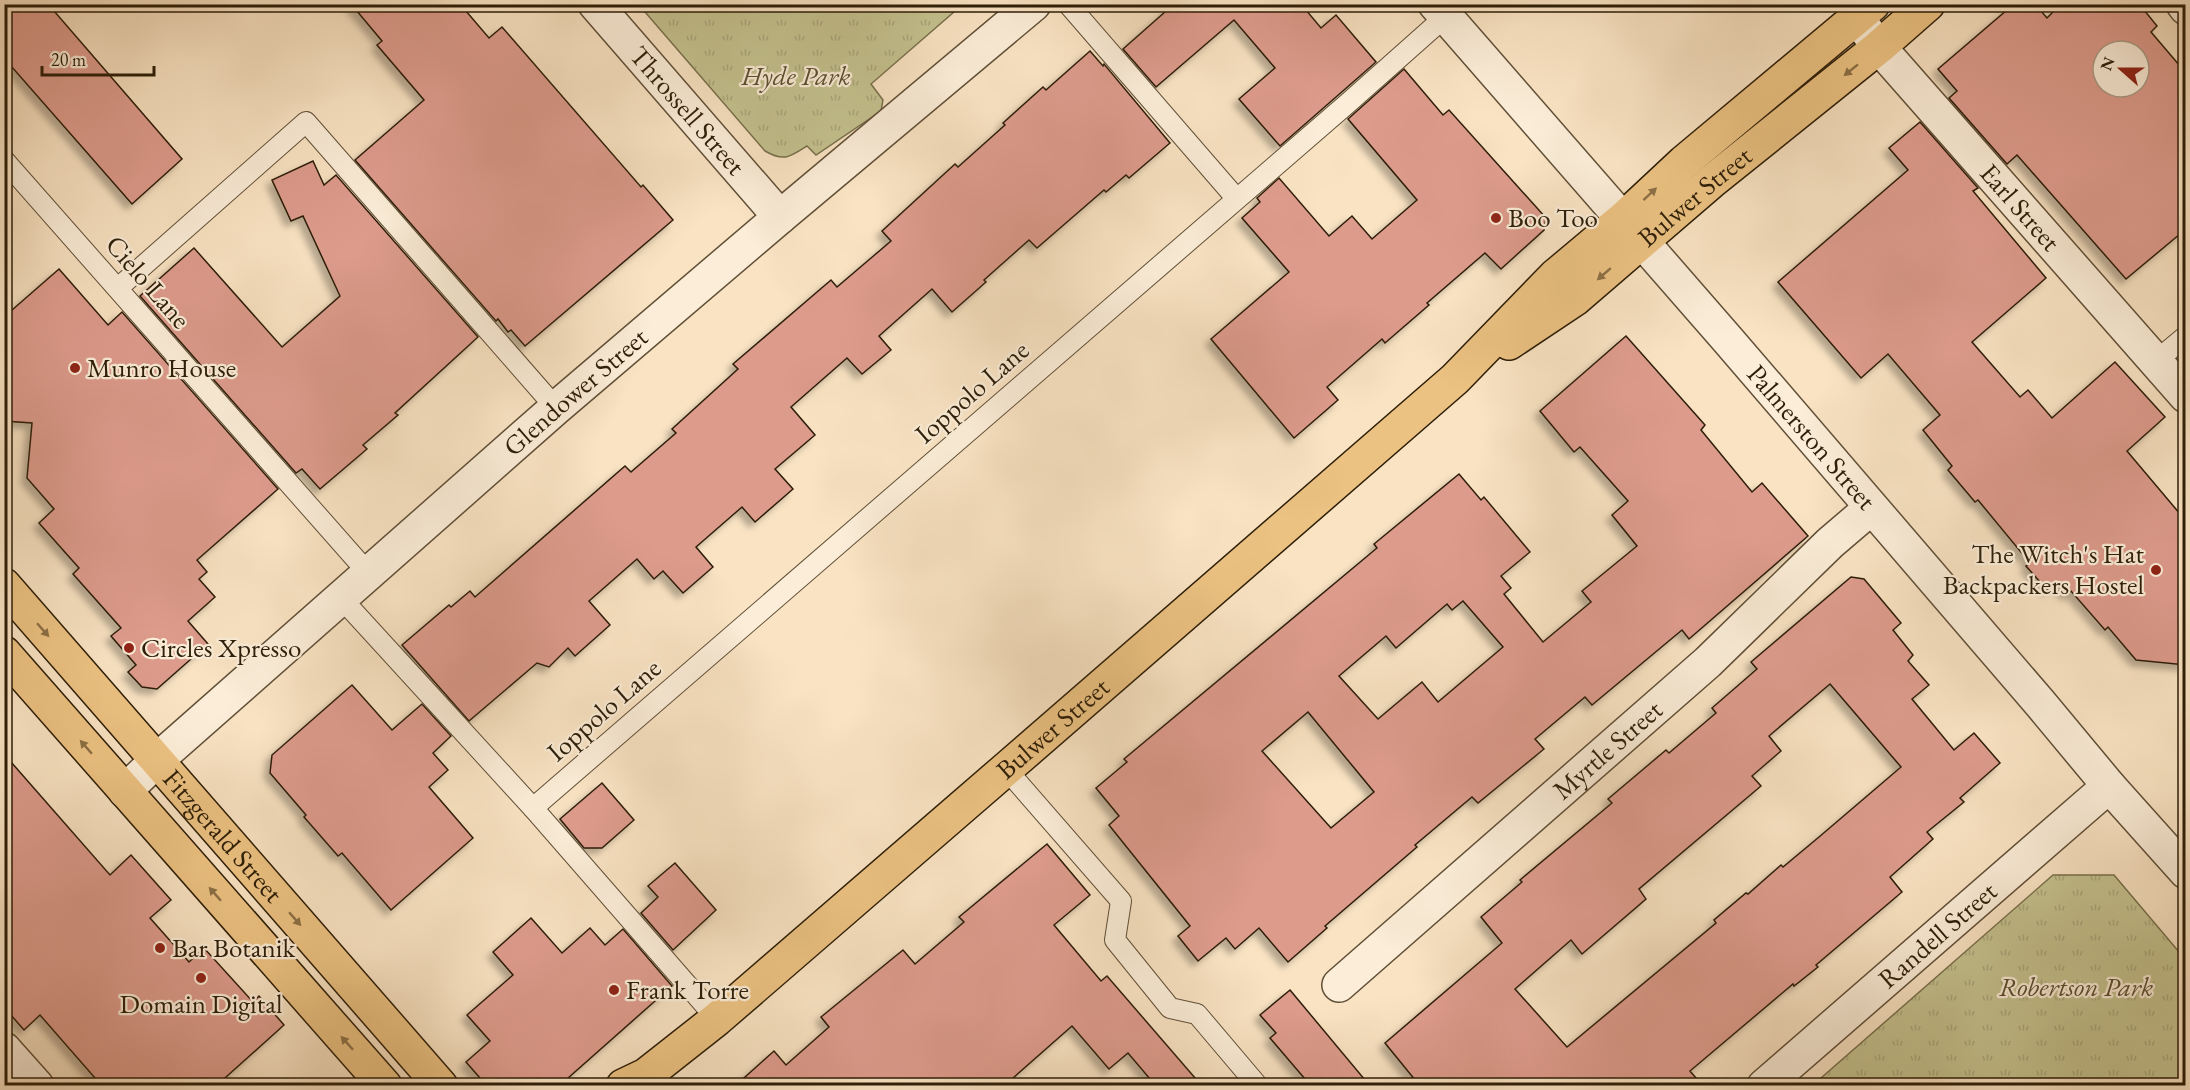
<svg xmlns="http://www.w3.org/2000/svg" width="2190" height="1090" font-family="'EB Garamond',serif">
	<defs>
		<pattern id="park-tufts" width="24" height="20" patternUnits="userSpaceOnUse" patternTransform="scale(1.5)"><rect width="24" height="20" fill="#c4c28f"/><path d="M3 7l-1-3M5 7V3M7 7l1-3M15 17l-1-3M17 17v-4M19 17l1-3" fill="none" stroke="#a9a67a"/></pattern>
		<filter id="shadow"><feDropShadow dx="-5.5" dy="5.5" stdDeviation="3" flood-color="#0004"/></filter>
	</defs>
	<rect width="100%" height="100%" fill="#f9e3c3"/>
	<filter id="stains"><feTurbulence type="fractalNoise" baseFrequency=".00333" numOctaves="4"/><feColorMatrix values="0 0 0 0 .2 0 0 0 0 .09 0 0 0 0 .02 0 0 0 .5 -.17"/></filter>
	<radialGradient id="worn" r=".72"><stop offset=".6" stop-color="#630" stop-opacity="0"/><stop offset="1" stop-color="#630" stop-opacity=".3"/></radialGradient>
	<g fill="url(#park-tufts)" stroke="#78704c" stroke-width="1.5">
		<path d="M639,5H962L871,84L883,100L881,111L816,155L807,146C790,157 784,162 765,151Z"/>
		<polygon points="2053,875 2114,875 2185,959 2185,1085 1813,1085"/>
	</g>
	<g fill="#dd9b8c" stroke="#2d1e08" stroke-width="1.5" fill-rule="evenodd" filter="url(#shadow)">
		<polygon points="4,4 48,4 182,159 132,204 4,58"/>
		<polygon points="351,4 460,4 489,38 502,27 641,187 643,185 673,220 525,346 511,330 508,332 498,319 496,321 355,160 424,100 377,45 382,41"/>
		<polygon points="1174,4 1301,4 1321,28 1336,15 1376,62 1280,146 1239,99 1275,68 1234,20 1156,87 1123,49"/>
		<path d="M2014,4H2035L2047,18L2061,4H2128L2133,11L2140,5L2157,26L2151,32L2186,73V229L2126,279L2017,155L2007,164L1949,98L1957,91L1938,69ZM2103,51H2139V87H2103Z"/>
		<polygon points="1090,51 1103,66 1104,64 1170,143 1129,178 1126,175 1106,192 1104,190 1037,248 1029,240 984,280 986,282 952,312 932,289 879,336 891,350 862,374 847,358 791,407 815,435 775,469 793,489 755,522 742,507 696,547 713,567 683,593 663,571 654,579 637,559 589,601 610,625 575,656 568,648 549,667 537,663 469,721 402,645 449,605 451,607 470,591 475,597 625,466 631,472 676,433 672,429 738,369 733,364 831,280 837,287 891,241 882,231 955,164 958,167 1005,125 1003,123 1043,87 1046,90"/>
		<polygon points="1404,69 1443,115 1449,110 1546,218 1544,230 1501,269 1485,253 1427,303 1429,305 1385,343 1382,339 1327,387 1338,400 1294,438 1211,339 1289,272 1242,218 1260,202 1257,198 1279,178 1329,236 1352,216 1372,239 1417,200 1348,119"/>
		<polygon points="1920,122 1978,188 1973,191 2046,278 1972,342 2020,397 2028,390 2052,418 2115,362 2165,417 2127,451 2186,521 2186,665 2136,660 2108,627 2105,630 2071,591 2067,595 2057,582 2047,590 2026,566 2030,563 1978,500 1975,502 1948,470 1952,466 1923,430 1940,415 1888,354 1861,378 1778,282 1908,170 1889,148"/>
		<polygon points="313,161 324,185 336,175 478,337 395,413 398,415 363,445 367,449 320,489 302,469 296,473 140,296 194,248 282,347 340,296 303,216 291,221 272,180"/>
		<polygon points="59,269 108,325 122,312 278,489 197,560 207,572 199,579 215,597 188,621 208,644 157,689 142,687 128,672 136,665 111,636 121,628 73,574 79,568 39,523 54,509 27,478 32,423 4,421 4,317"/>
		<path d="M1626,336L1705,425L1701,430L1752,492L1762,483L1808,536L1689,639L1682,630L1592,705L1585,697L1535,739L1544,749L1478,803L1472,797L1415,845L1417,847L1325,926L1327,928L1288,962L1259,928L1235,949L1226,938L1198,961L1178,936L1190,926L1109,825L1119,816L1096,788L1127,762L1124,759L1377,548L1374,544L1459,474L1481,500L1484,497L1530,552L1501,576L1511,588L1504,594L1543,642L1591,602L1582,591L1637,546L1612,515L1628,501L1580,447L1574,452L1540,411ZM1463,601L1503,647L1438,702L1422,682L1378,719L1339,676L1386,636L1396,648L1447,604L1452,610ZM1308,712L1374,792L1331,828L1262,751Z"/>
		<path d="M1851,577L1864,579L1901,623L1893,630L1913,655L1908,661L1929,685L1912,699L1954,750L1974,733L2000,763L1960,798L1964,802L1927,832L1933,839L1890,877L1902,892L1816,965L1818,967L1794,986L1793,984L1690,1071L1703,1086H1420L1385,1043L1502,943L1481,917L1522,882L1520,880L1612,803L1608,799L1666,750L1669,753L1716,713L1712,708L1757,669L1751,662ZM1830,684L1901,767L1819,837L1783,867L1781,865L1748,894L1746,893L1714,920L1716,923L1567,1047L1515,989L1571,940L1582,954L1646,899L1639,889L1761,786L1752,776L1781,751L1769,736Z"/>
		<polygon points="352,685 392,730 422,704 451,736 433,753 448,770 429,787 473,838 391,910 342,853 338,856 304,817 306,815 270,773 272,755"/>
		<polygon points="4,754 110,875 131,855 171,900 150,918 189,962 204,948 253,1002 259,996 284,1025 216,1086 102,1086 40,1015 24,1030 4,1007"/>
		<polygon points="602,783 634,820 602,848 584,848 560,819"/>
		<polygon points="1047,844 1090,895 1054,925 1101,981 1107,976 1202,1086 1156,1086 1128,1053 1109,1069 1072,1026 1004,1086 735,1086 774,1051 786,1065 829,1027 821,1017 903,950 915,964 964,922 959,917"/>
		<polygon points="675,863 716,910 673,950 641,913 658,897 648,886"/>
		<polygon points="531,918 562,953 590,928 605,945 623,929 672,986 559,1086 487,1086 466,1062 490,1041 467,1015 513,975 493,952"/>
		<polygon points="1290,990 1370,1086 1311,1086 1270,1038 1276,1033 1260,1015"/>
	</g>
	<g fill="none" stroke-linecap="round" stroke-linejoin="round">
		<g stroke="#604f37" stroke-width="22">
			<g id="lane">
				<polyline points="1068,4 1236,198"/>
				<polyline points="4,160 369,574"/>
				<polyline points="118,288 306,122 556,408"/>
				<polyline points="2156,361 2186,336"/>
				<polyline points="341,598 533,808 717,1019"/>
				<polyline points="1006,769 1121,901 1115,940 1170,1008 1197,1014 1258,1086"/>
				<polyline points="533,808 1348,103 1446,16"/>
			</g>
		</g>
		<g stroke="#604f37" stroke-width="36">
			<g id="street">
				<path id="s1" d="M595,4L780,217"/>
				<path id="s2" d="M1435,4L1728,340L2040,703L2109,786L2186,872"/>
				<polyline points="2183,4 2186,8"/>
				<path id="s3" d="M1857,18L1879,47L2186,396"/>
				<path id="s4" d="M125,791L157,760L556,408L780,217L1034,4"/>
				<path id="s5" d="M1339,985L1708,662L1830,543L1871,508"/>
				<polyline points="4,1049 37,1086"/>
				<path id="s6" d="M1764,1086L2109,786"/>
			</g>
		</g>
		<g stroke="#2d1e08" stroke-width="36">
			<g id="primary">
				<path id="s7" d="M1509,343L1575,299L1711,182L1879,47L1928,4"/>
				<path id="s8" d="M4,585L441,1086"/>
				<polyline points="4,653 385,1086"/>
				<path id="s9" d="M623,1086L646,1075L717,1019L1006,769L1455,379L1555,276L1623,219L1684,162L1873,4"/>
			</g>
		</g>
		<use href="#lane" stroke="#fbedd8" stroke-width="20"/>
		<use href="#street" stroke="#fbedd8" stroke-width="33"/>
		<use href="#primary" stroke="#ecc282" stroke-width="33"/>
	</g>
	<defs><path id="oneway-solid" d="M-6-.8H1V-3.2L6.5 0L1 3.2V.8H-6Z" transform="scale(1.5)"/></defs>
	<g fill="#8c7045">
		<use href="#oneway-solid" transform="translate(1851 70) rotate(141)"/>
		<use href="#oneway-solid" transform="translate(1650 194) rotate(-43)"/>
		<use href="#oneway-solid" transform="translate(1604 274) rotate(139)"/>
		<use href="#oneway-solid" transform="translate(43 630) rotate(49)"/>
		<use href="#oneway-solid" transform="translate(86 747) rotate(-131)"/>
		<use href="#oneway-solid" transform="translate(215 894) rotate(-131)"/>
		<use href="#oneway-solid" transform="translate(295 919) rotate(49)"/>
		<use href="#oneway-solid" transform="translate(347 1043) rotate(-132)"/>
	</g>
	<g fill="#8f2418" stroke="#fbedd8" stroke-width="2">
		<circle cx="1496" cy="218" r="6"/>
		<circle cx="75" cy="368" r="6"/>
		<circle cx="2156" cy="570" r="6"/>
		<circle cx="129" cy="648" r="6"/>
		<circle cx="160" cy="948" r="6"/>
		<circle cx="201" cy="978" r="6"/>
		<circle cx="614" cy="990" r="6"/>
	</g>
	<g text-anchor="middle" stroke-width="4.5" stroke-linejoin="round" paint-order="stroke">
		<g font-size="27" font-style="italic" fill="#5a4f30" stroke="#fbedd8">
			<text x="796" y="85">Hyde Park</text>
			<text x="2076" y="996">Robertson Park</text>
		</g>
		<g font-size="27" fill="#2d1e08" stroke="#fbedd8">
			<text dy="9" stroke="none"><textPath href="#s1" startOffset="141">Throssell Street</textPath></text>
			<text dy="9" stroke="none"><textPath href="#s7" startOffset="237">Bulwer Street</textPath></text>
			<text dy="9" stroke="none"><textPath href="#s3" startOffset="250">Earl Street</textPath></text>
			<text transform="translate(148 282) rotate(49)" y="9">Cielo Lane</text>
			<text transform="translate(972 392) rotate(-41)" y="9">Ioppolo Lane</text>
			<text dy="9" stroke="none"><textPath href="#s4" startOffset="602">Glendower Street</textPath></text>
			<text dy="9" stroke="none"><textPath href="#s2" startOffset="574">Palmerston Street</textPath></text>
			<text transform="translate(604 710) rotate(-41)" y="9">Ioppolo Lane</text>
			<text dy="9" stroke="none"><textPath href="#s9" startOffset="560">Bulwer Street</textPath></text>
			<text dy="9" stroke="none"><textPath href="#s5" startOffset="357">Myrtle Street</textPath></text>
			<text dy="9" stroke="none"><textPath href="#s8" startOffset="333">Fitzgerald Street</textPath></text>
			<text dy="9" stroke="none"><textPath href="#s6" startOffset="230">Randell Street</textPath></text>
		</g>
		<g font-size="27" fill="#2d1e08" stroke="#fbedd8" text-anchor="start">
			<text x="1508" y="227">Boo Too</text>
			<text x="87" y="377">Munro House</text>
			<text x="2144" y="563" text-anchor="end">The Witch's Hat<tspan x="2144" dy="31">Backpackers Hostel</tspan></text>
			<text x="141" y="657">Circles Xpresso</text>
			<text x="172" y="957">Bar Botanik</text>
			<text x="626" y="999">Frank Torre</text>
			<text x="201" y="1013" text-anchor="middle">Domain Digital</text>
		</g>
	</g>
	<rect width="2190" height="1090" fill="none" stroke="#f9e3c3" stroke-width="24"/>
	<rect x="6" y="6" width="2178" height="1078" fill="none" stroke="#2d1e08" stroke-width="3"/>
	<rect x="12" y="12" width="2166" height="1066" fill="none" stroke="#2d1e08" stroke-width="1.5"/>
	<g transform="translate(2121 69) rotate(291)"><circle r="28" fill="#fbedd8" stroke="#a99a85" stroke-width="1.5"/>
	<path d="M0-4.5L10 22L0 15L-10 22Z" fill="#8f2418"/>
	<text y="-9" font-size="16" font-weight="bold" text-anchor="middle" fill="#2d1e08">N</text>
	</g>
	<path d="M42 66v9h112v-9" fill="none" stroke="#2d1e08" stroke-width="3"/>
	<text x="51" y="66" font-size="18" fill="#2d1e08" stroke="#fbedd8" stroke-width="4.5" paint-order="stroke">20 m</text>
	<rect width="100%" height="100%" filter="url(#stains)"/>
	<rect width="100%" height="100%" fill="url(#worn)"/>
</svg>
